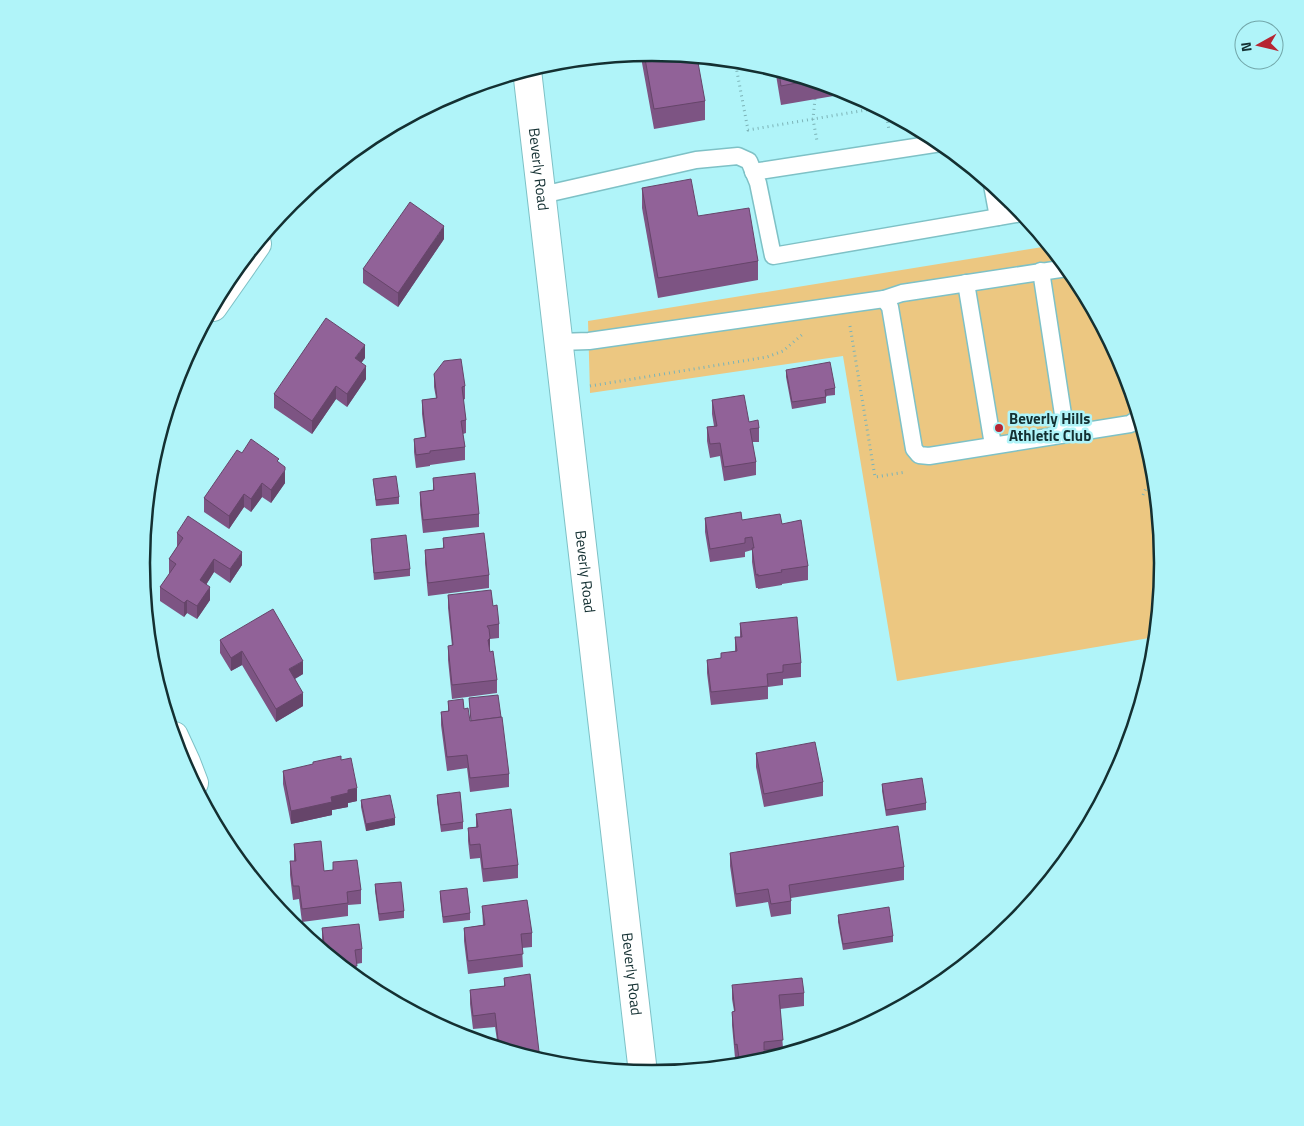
<svg xmlns="http://www.w3.org/2000/svg" width="1304" height="1126" font-family="'Titillium Web',sans-serif">
	<rect width="100%" height="100%" fill="#b0f4f9"/>
	<polygon fill="#ecc781" points="1049,246 1077,280 1124,368 1153,464 1162,563 1155,637 897,681 843,356 590,393 588,321"/>
	<g fill="none" stroke-linecap="round" stroke-linejoin="round">
		<g stroke="#7ec1c6" stroke-width="19">
			<g id="service">
				<polyline points="753,172 941,143"/>
				<polyline points="992,185 998,217"/>
				<polyline points="542,195 696,160 738,156 749,161 758,183 773,256 1022,213"/>
				<polyline points="1041,271 1066,434"/>
				<polyline points="966,283 993,445"/>
				<polyline points="884,299 890,307 914,449 919,455 929,456 1130,424 1139,418"/>
				<polyline points="559,342 589,341 884,299 902,293 1067,268"/>
			</g>
		</g>
		<g stroke="#7ec1c6" stroke-width="30">
			<g id="minor">
				<polyline points="213,307 257,244"/>
				<polyline points="174,736 186,762 194,783"/>
			</g>
		</g>
		<g stroke="#7ec1c6" stroke-width="30">
			<g id="tertiary">
				<path id="s1" d="M527,70L643,1073"/>
			</g>
		</g>
		<g stroke="#7cb3b7" stroke-width="3" stroke-dasharray="1 4" stroke-linecap="butt">
			<polyline points="696,57 697,63 722,59"/>
			<polyline points="735,61 748,130 878,108"/>
			<polyline points="815,99 813,119 817,141"/>
			<polyline points="886,112 889,130"/>
			<polyline points="850,326 875,477 906,472"/>
			<polyline points="590,386 767,357 783,351 804,333"/>
			<polyline points="1143,495 1147,486 1155,483"/>
		</g>
		<use href="#service" stroke="#fff" stroke-width="16"/>
		<use href="#minor" stroke="#fff" stroke-width="28"/>
		<use href="#tertiary" stroke="#fff" stroke-width="28"/>
	</g>
	<g fill="#7d5483">
		<polygon points="652,52 705,101 705,120 654,129 642,63 642,54 640,54"/>
		<polygon points="775,69 848,91 851,93 781,105"/>
		<polygon points="642,188 698,216 758,261 758,280 658,298 642,208"/>
		<polygon points="444,239 398,307 363,283 363,269"/>
		<polygon points="365,358 361,362 366,379 347,407 336,399 312,434 274,408 274,394"/>
		<polygon points="786,370 835,388 835,395 826,396 826,403 792,409 786,377"/>
		<polygon points="434,374 465,386 465,399 463,400 466,420 466,433 463,434 465,447 465,460 430,465 430,466 416,468 414,452 414,439 425,437 422,414 422,400 436,398 434,387"/>
		<polygon points="712,400 759,428 759,442 752,442 756,462 756,475 724,481 720,456 710,458 707,441 707,427 714,426 712,414"/>
		<polygon points="242,453 279,462 285,483 271,503 262,497 251,512 244,507 229,529 204,512 204,498"/>
		<polygon points="433,478 479,514 479,527 423,533 420,505 420,492 433,490"/>
		<polygon points="373,479 399,497 399,504 376,506"/>
		<polygon points="705,518 742,520 782,524 808,566 808,580 782,584 782,585 758,589 758,588 756,588 752,562 752,550 745,552 745,557 710,562 705,532"/>
		<polygon points="177,533 242,565 230,583 214,572 206,585 210,600 197,619 187,613 184,617 160,601 160,587 170,573 169,573 169,559 177,547"/>
		<polygon points="443,538 489,575 489,588 428,596 425,563 425,550 443,548"/>
		<polygon points="371,539 410,569 410,576 374,580 371,546"/>
		<polygon points="448,595 493,606 499,624 499,638 490,639 490,652 497,680 497,693 452,699 448,660 448,646 452,646 448,608"/>
		<polygon points="740,623 801,663 801,677 783,679 783,685 768,687 768,699 711,705 707,673 707,660 721,658 735,651 735,637 740,637"/>
		<polygon points="220,640 303,674 295,679 303,706 276,722 242,665 231,671 220,653"/>
		<polygon points="469,698 509,774 509,787 470,792 467,768 447,771 441,725 441,712 448,711 448,701 464,709 470,721 471,721"/>
		<polygon points="756,753 823,782 823,796 764,807 756,767"/>
		<polygon points="341,760 357,801 348,803 348,807 332,810 332,815 291,824 283,784 283,771"/>
		<polygon points="882,784 926,803 926,810 886,816 882,791"/>
		<polygon points="437,795 463,822 463,829 441,832 437,802"/>
		<polygon points="361,800 395,825 366,831 361,807"/>
		<polygon points="476,814 518,865 518,878 483,882 480,858 470,859 468,841 468,828 476,827"/>
		<polygon points="294,844 324,871 333,870 333,862 361,890 361,904 348,905 348,916 302,922 299,899 293,900 290,875 290,861 294,861"/>
		<polygon points="730,853 904,867 904,880 791,898 791,914 771,917 768,902 736,907 730,866"/>
		<polygon points="375,884 404,911 404,918 379,921 375,891"/>
		<polygon points="440,891 470,913 470,920 443,923 440,898"/>
		<polygon points="482,906 532,933 532,947 522,948 523,967 468,974 464,941 464,928 483,925"/>
		<polygon points="838,915 893,936 893,942 843,950 838,922"/>
		<polygon points="322,928 362,949 362,963 356,964 357,978 323,950 322,942"/>
		<polygon points="504,978 540,1060 498,1047 495,1027 473,1029 470,1004 470,990 504,986"/>
		<polygon points="732,985 804,993 804,1006 780,1009 783,1048 751,1064 738,1065 737,1058 735,1058 732,1025 732,1012 734,1011 732,999"/>
	</g>
	<g fill="#66456a">
		<polygon points="444,226 444,239 398,307 398,293"/>
		<polygon points="365,345 365,358 355,372 355,358"/>
		<polygon points="366,366 366,379 347,407 347,394"/>
		<polygon points="336,386 336,399 312,434 312,421"/>
		<polygon points="285,470 285,483 271,503 271,490"/>
		<polygon points="262,483 262,497 251,512 251,499"/>
		<polygon points="244,494 244,507 229,529 229,516"/>
		<polygon points="242,552 242,565 230,583 230,569"/>
		<polygon points="214,559 214,572 200,594 200,580"/>
		<polygon points="210,587 210,600 197,619 197,606"/>
		<polygon points="187,600 187,613 184,617 184,603"/>
		<polygon points="490,638 490,652 488,640"/>
		<polygon points="242,651 242,665 231,671 231,658"/>
		<polygon points="303,661 303,674 289,682 289,669"/>
		<polygon points="303,693 303,706 276,722 276,709"/>
		<polygon points="357,788 357,801 348,803 348,807 332,810 332,815 291,824 291,811 331,797 348,790"/>
		<polygon points="395,818 395,825 366,831 366,824"/>
	</g>
	<g fill="#916298" stroke="#66456a">
		<polygon points="652,52 697,57 705,101 654,109 644,53"/>
		<polygon points="779,71 812,80 781,86"/>
		<polygon points="691,179 698,216 749,208 758,261 658,278 642,188"/>
		<polygon points="410,202 444,226 398,293 363,269"/>
		<polygon points="326,318 365,345 355,358 366,366 347,394 336,386 312,421 274,394"/>
		<polygon points="461,359 465,386 462,387 466,420 461,421 465,447 430,451 430,453 416,455 414,439 426,437 422,400 437,398 434,374 444,361"/>
		<polygon points="830,362 835,388 825,390 826,397 792,402 786,370"/>
		<polygon points="744,395 749,422 758,420 759,428 750,429 756,462 724,467 720,443 710,444 707,427 717,426 712,400"/>
		<polygon points="251,439 279,459 277,461 285,467 285,470 271,490 262,483 251,499 244,494 229,516 204,498 237,450 242,453"/>
		<polygon points="475,473 479,514 423,520 420,492 434,490 433,478"/>
		<polygon points="396,476 399,497 376,500 373,479"/>
		<polygon points="741,512 742,520 780,514 782,524 801,520 808,566 781,570 782,572 758,576 758,574 756,575 752,548 754,548 752,537 745,538 745,543 710,549 705,518"/>
		<polygon points="188,516 242,552 230,569 214,559 200,580 210,587 197,606 187,600 184,603 160,587 176,564 169,559 183,538 177,533"/>
		<polygon points="484,533 489,575 428,583 425,550 444,548 443,538"/>
		<polygon points="406,535 410,569 374,573 371,539"/>
		<polygon points="491,590 493,606 497,605 499,624 487,626 489,629 490,638 488,640 490,652 493,651 497,680 452,685 448,646 453,645 448,595"/>
		<polygon points="273,609 303,661 289,669 303,693 276,709 242,651 231,658 220,640"/>
		<polygon points="797,617 801,663 783,665 783,672 767,674 768,686 711,692 707,660 721,658 721,653 737,651 735,637 742,637 740,623"/>
		<polygon points="498,695 501,717 471,721 469,698"/>
		<polygon points="463,699 464,709 468,708 470,721 502,717 509,774 470,778 467,755 447,757 441,712 449,711 448,701"/>
		<polygon points="815,742 823,782 764,794 756,753"/>
		<polygon points="341,756 341,760 351,758 357,788 348,790 348,793 331,797 332,802 291,811 283,771 313,764 313,762"/>
		<polygon points="922,778 926,803 886,810 882,784"/>
		<polygon points="460,792 463,822 441,825 437,795"/>
		<polygon points="390,795 395,818 366,824 361,800"/>
		<polygon points="511,809 518,865 483,869 480,844 470,845 468,828 478,827 476,814"/>
		<polygon points="898,826 904,867 789,885 791,901 771,904 768,889 736,894 730,853"/>
		<polygon points="321,841 324,871 333,870 333,862 357,860 361,890 347,892 348,903 302,909 299,886 293,886 290,861 296,861 294,844"/>
		<polygon points="401,882 404,911 379,914 375,884"/>
		<polygon points="467,888 470,913 443,917 440,891"/>
		<polygon points="527,900 532,933 521,934 523,954 468,961 464,928 485,925 482,906"/>
		<polygon points="889,907 893,936 843,944 838,915"/>
		<polygon points="359,924 362,949 355,950 357,966 344,967 323,950 325,950 322,928"/>
		<polygon points="530,974 540,1060 499,1048 495,1013 473,1016 470,990 505,986 504,978"/>
		<polygon points="802,978 804,993 779,995 783,1040 764,1042 764,1050 791,1047 792,1052 751,1064 740,1065 737,1044 735,1045 732,1012 735,1011 732,985"/>
	</g>
	<circle fill="#b62532" stroke="#b0f4f9" stroke-width="2" cx="999" cy="428" r="5"/>
	<g text-anchor="middle" stroke-width="5" stroke-linejoin="round" paint-order="stroke">
		<g font-size="15" fill="#143032" stroke="#b0f4f9">
			<text dy="5" stroke="none"><textPath href="#s1" startOffset="100">Beverly Road</textPath></text>
			<text dy="5" stroke="none"><textPath href="#s1" startOffset="505">Beverly Road</textPath></text>
			<text dy="5" stroke="none"><textPath href="#s1" startOffset="910">Beverly Road</textPath></text>
		</g>
		<g font-size="15" font-weight="bold" fill="#143032" stroke="#b0f4f9" text-anchor="start">
			<text x="1009" y="424">Beverly Hills<tspan x="1009" dy="17">Athletic Club</tspan></text>
		</g>
	</g>
	<path d="M0 0H1304V1126H0ZM150 563a502 502 0 1 1 1004 0a502 502 0 1 1-1004 0Z" fill="#b0f4f9" fill-rule="evenodd"/>
	<path fill="none" stroke="#143032" stroke-width="2.5" d="M150 563a502 502 0 1 1 1004 0a502 502 0 1 1-1004 0Z"/>
	<g transform="translate(1259 45) rotate(262)"><circle r="24" fill="#b0f4f9" stroke="#72a6a9"/>
	<path d="M0-4L9 19L0 12L-9 19Z" fill="#b62532"/>
	<text y="-8" font-size="14" font-weight="bold" text-anchor="middle" fill="#143032">N</text>
	</g>
</svg>
